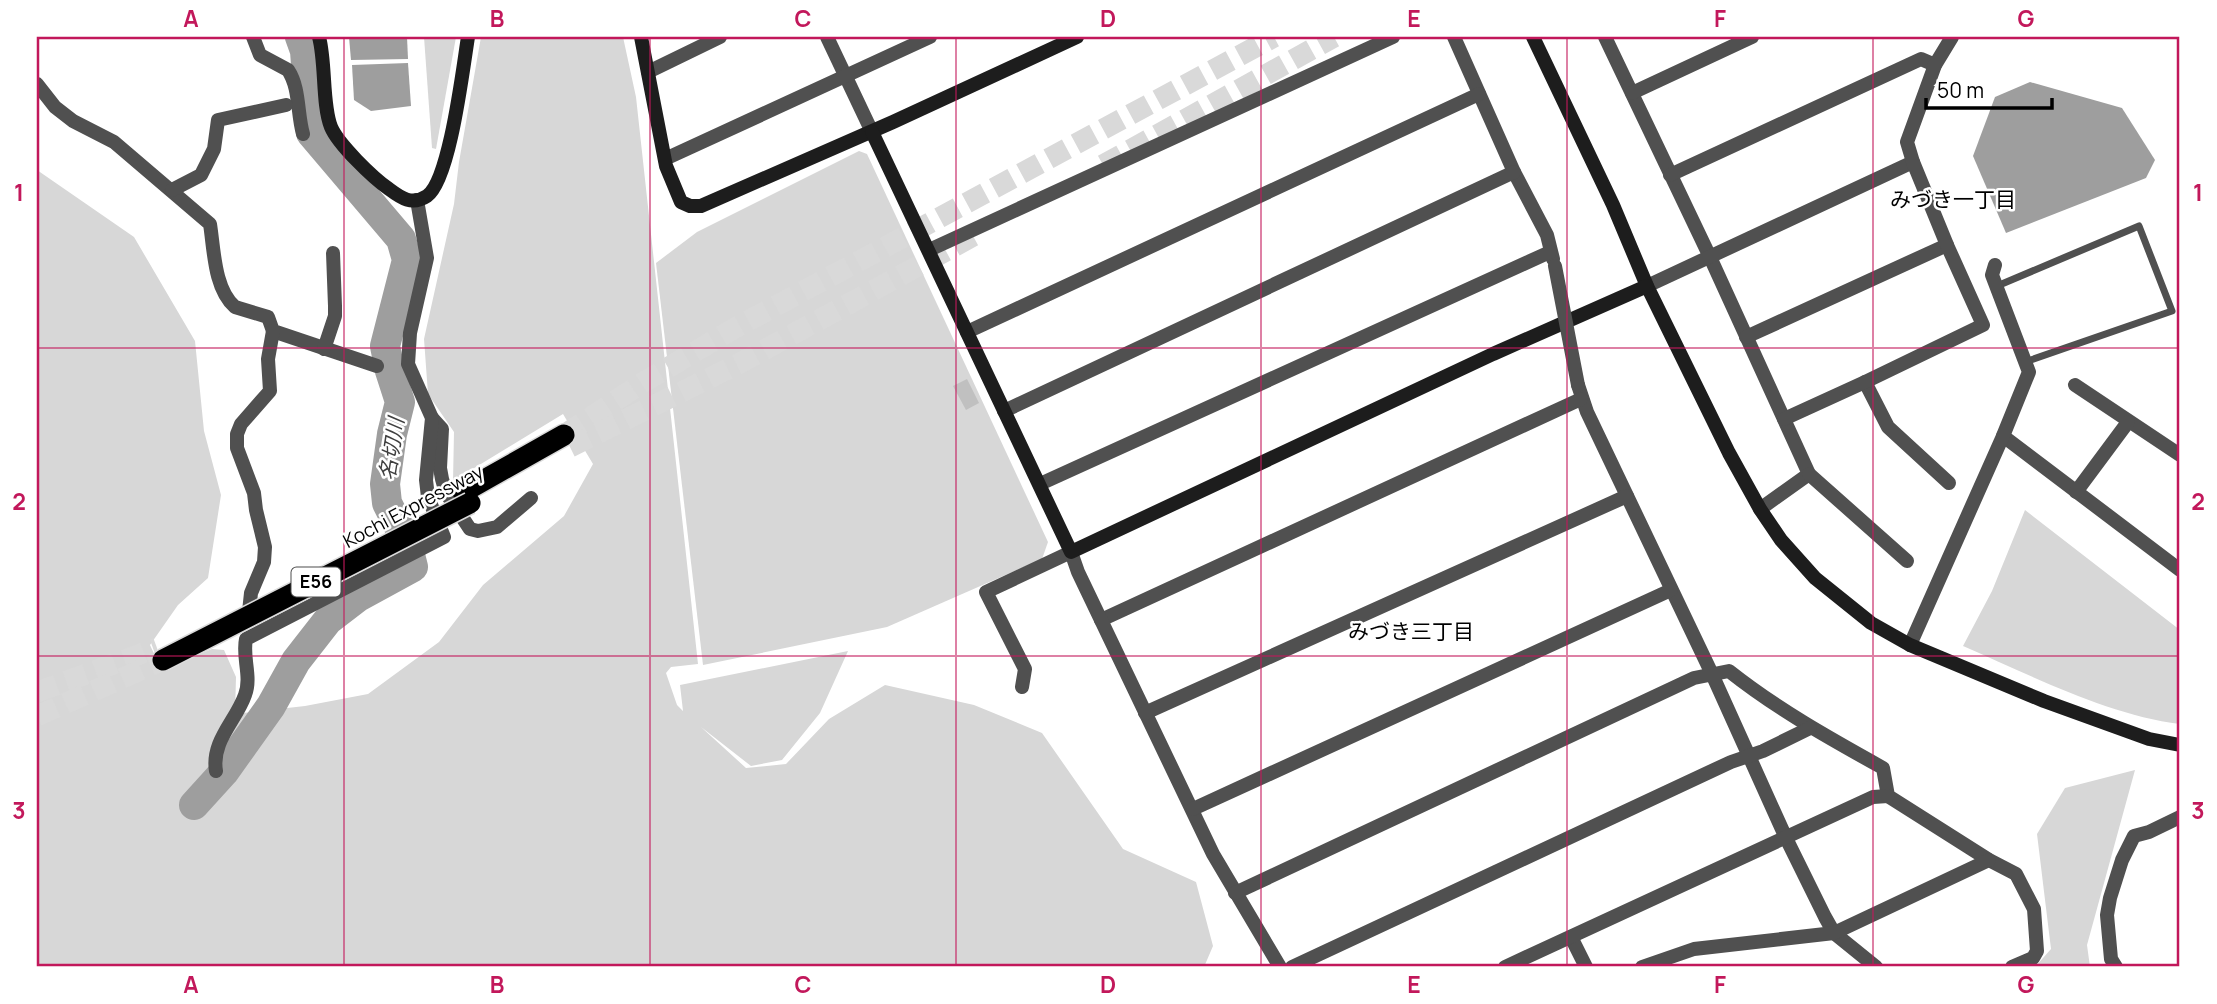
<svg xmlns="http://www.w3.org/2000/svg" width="2217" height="1004" font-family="Manrope,'Noto Sans JP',sans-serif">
	<rect width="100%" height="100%" fill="#fff"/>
	<g fill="#d7d7d7">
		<polygon points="424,37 456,37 436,149 432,148"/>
		<polygon points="481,37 623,37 636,97 698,664 671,667 666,673 677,705 683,711 680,685 848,651 820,713 782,760 751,766 701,727 746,768 786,764 829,719 885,685 974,705 1042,733 1123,849 1196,882 1213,946 1204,967 37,967 37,170 134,237 195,341 204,431 221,495 208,578 178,605 150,645 161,669 212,649 224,650 236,677 235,714 305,706 368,694 439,642 483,585 564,516 593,464 563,414 453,481 454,432 428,394 424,339 454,204 459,162"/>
		<polygon points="859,151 867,154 1048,542 1042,559 887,627 703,665 656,263 697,232"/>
		<path d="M2025,510L2180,630V724C2108,715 2030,675 1963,646L1992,591Z"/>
		<polygon points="2135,770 2087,945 2090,967 2035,967 2051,949 2037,834 2065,788"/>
	</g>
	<g fill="#9e9e9e">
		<polygon points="349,37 407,37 408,59 351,60"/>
		<polygon points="408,63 411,106 371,111 354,100 352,65"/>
		<polygon points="2030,82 2122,108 2155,160 2146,178 2006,233 1973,156 1995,97"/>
	</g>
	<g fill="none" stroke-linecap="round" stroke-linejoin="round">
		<polyline stroke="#9e9e9e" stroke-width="30" points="194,805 224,772 271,706 296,661 328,620 358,597 413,567 407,543 387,503 385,484 392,434 400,402 390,371 385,346 407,260 401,239 311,133 305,51 300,37"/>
	</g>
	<polygon fill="#c0c0c0" points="967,379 979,403 966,410 953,386"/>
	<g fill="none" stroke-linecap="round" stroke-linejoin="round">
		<g stroke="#d9d9d9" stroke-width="21" stroke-dasharray="21 10" stroke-linecap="butt">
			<polyline points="1103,165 1334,37"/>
			<polyline points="564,435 642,383 735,328 1274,37"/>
			<polyline points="570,447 740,363 977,234"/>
			<polyline points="37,692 157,648"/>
			<polyline points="37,716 163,660"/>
		</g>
		<g stroke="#dbdbdb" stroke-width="24">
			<polyline id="highway" points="463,492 564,435"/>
		</g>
		<polyline stroke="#505050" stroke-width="7" points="1997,286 2139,226 2172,311 2025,362"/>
		<g stroke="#505050" stroke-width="14">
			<path d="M253,37L260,55L288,70C300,88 297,113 303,134"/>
			<polyline points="827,37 872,132"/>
			<polyline points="1454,37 1514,172 1547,235 1553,259"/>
			<polyline points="1605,37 1710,257 1809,474 1760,509"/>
			<polyline points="648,72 720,37"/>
			<path d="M37,84L55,107L73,121L114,142L210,224C214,249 214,289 235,307L268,317L273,331L377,366"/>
			<polyline points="1632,93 1752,37"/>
			<polyline points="665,159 930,37"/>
			<polyline points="1670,175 1921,59 1935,65"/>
			<polyline points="172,190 201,175 214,149 218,120 286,105"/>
			<polyline points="929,250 1393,37"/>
			<polyline points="1647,286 1913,162"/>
			<polyline points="967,332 1479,94"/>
			<polyline points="1746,337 1947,245"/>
			<polyline points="324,349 335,316 335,306 333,253"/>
			<polyline points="1865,382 1888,427 1949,483"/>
			<polyline points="1578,385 1587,412 1712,674 1786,838 1825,917 1834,933 1876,967"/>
			<polyline points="2075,385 2180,455"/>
			<polyline points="1004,411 1514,172"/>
			<polyline points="432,418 442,429 440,468 442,479 446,493 470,529 478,531 497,527 531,498"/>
			<polyline points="1784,419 1865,382 1983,325 1947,245 1913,162 1907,142 1935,65 1952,37"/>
			<polyline points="2003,436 2180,570"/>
			<polyline points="1809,474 1907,561"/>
			<polyline points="1040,484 1550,252"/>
			<polyline points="2076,492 2128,422"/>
			<polyline points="1101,620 1581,399"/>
			<polyline points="248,621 251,593 264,562 265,547 256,510 254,493 237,448 237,434 241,424 270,391 268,359 273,331"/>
			<polyline points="1910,645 2003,436 2029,372 1992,275 1995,265"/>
			<polyline points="1022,687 1025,669 986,592 1071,552 1078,572 1213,854 1280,967"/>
			<polyline points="1145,713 1627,496"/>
			<path d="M216,771C211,741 236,721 245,695C252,677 242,657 246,639L444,537L428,497L426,480L432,418L408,364L410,333L427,258L417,200"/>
			<polyline points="1193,809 1671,590"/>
			<path d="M1235,893L1694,678L1729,671C1777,709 1829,738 1883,768L1888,796L1989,860L2016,874L2034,909L2037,951L2033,958L2012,967"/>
			<polyline points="1571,937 1586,967"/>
			<polyline points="1292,967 1731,762 1763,751 1810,728"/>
			<polyline points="1505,967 1873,797 1888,796"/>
			<polyline points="1642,967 1694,949 1834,933 1989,860"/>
			<polyline points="2116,967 2111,959 2107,915 2110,898 2122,860 2134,836 2149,832 2180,817"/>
		</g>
		<g stroke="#1d1d1d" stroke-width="14">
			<path d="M319,37C326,63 322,105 331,127C338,144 373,178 389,189C401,198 412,206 427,196C450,180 463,67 468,37"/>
			<polyline points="641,37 666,166 681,202 690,206 701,206 893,122 1077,37"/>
			<polyline points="1533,37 1613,205 1647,286 1729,453 1760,509 1781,540 1815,578 1871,623 1910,645 2044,701 2149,739 2180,745"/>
			<polyline points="872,132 1071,552 1493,354 1647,286"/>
		</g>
		<use href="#highway" stroke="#000" stroke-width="21"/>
		<g stroke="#dbdbdb" stroke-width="24" stroke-linecap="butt">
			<polyline id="highway-bridge" points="163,660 470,503"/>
		</g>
		<polyline stroke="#505050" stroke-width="14" points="1555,266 1578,385"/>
		<use href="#highway-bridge" stroke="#000" stroke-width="21"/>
	</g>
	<path fill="none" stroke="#c2185b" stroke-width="2" stroke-opacity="0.55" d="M344,37V967M650,37V967M956,37V967M1261,37V967M1567,37V967M1873,37V967M37,348H2180M37,656H2180"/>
	<g text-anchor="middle" stroke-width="5" stroke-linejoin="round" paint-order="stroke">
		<rect fill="#fff" stroke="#4c4c4c" stroke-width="2" x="291.5" y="567.5" width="49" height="29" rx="5"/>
		<g font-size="18" font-weight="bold" fill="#000">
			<text x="316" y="588">E56</text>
		</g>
		<g font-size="19" fill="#000" stroke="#fff">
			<text transform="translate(413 506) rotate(-28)" y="7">Kochi Expressway</text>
		</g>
		<g font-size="21" fill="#000" stroke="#fff">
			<text x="1953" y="207">みづき一丁目</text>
			<text x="1411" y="639">みづき三丁目</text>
		</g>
		<g font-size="21" font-style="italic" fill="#3f3f3f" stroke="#fff">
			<text transform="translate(392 449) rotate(-81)" y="7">名切川</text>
		</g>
	</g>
	<rect width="2217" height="1004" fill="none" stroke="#ffffff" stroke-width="77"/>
	<path d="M1926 98v10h126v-10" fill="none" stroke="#000000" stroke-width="3.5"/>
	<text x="1937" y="98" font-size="21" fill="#000000" stroke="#ffffff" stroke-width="5" paint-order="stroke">50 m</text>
	<rect x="38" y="38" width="2140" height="927" fill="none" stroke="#c2185b" stroke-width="2.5"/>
	<g font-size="23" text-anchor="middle" font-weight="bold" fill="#c2185b">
		<text x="191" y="27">A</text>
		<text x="497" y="27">B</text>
		<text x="803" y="27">C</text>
		<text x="1108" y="27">D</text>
		<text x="1414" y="27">E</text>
		<text x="1720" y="27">F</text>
		<text x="2026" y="27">G</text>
		<text x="19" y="201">1</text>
		<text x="2198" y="201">1</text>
		<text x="19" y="510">2</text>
		<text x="2198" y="510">2</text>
		<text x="19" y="819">3</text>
		<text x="2198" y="819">3</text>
		<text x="191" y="993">A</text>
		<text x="497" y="993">B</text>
		<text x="803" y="993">C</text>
		<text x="1108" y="993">D</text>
		<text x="1414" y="993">E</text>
		<text x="1720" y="993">F</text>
		<text x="2026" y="993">G</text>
	</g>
</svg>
